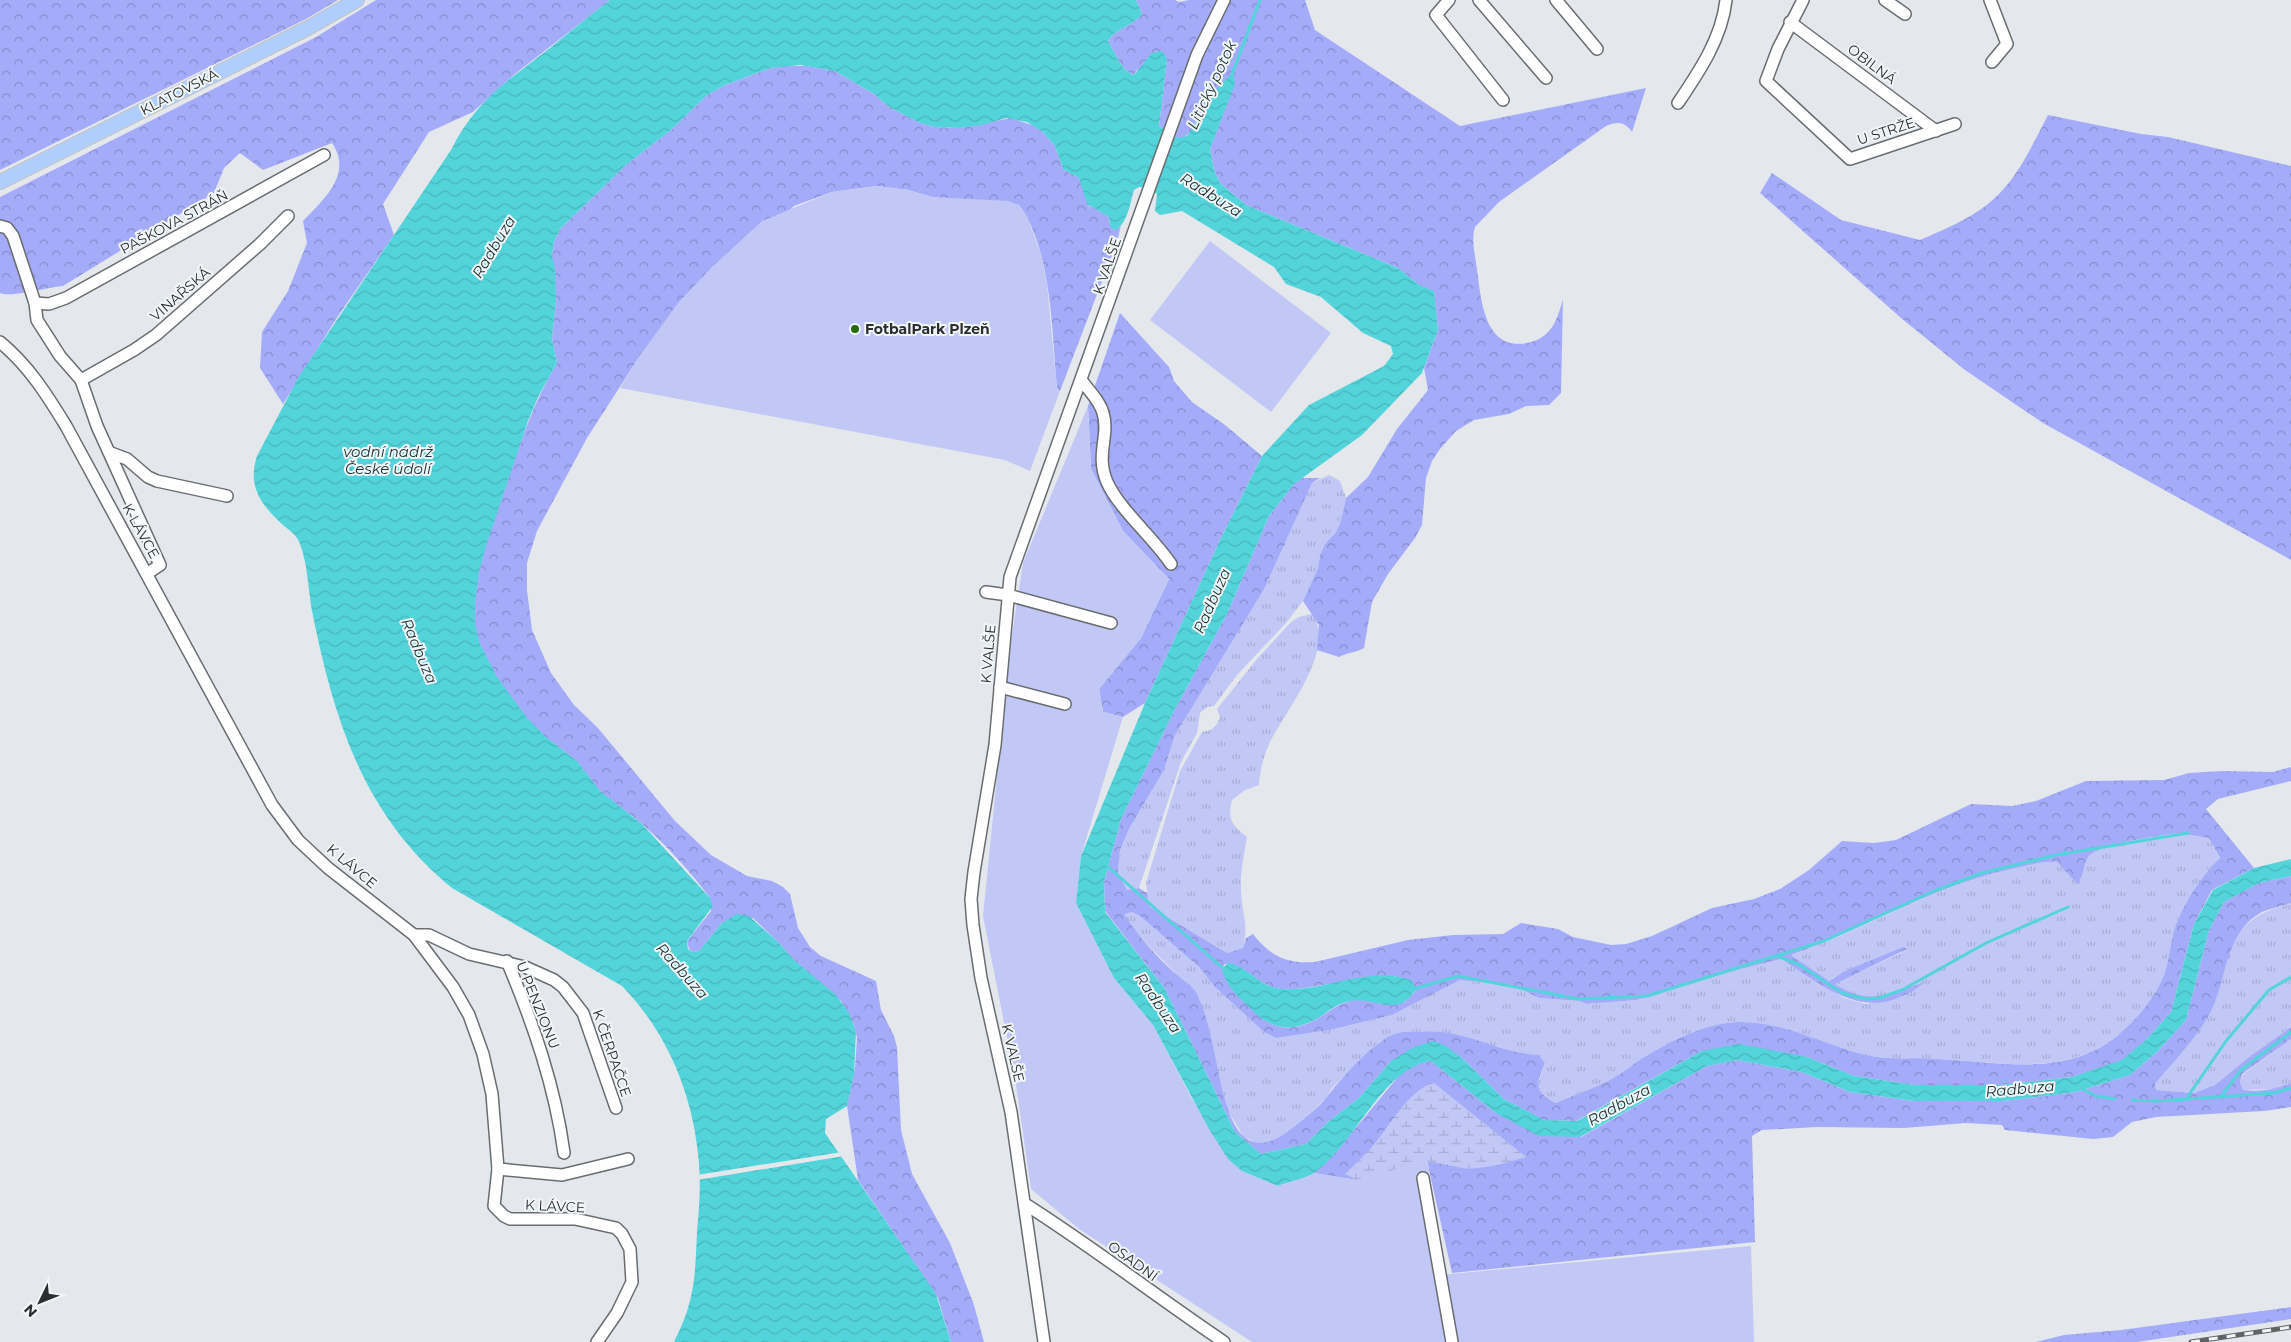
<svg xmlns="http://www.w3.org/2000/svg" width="2291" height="1342" font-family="Montserrat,sans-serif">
	<defs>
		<pattern id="grass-tufts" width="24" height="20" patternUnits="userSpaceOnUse" patternTransform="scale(1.25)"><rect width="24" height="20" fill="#c1c8f6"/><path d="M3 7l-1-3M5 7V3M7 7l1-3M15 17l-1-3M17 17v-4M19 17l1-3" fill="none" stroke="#a6acd3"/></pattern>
		<pattern id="forest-crowns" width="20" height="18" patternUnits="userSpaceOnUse" patternTransform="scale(1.25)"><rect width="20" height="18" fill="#a4acfa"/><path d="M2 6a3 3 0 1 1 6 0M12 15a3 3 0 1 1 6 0" fill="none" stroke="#868ccb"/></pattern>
		<pattern id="wetland-marsh" width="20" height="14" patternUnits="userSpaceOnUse" patternTransform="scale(1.25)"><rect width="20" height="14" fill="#c1c8f6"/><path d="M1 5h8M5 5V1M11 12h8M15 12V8" fill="none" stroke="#a6acd3"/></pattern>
		<pattern id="water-waves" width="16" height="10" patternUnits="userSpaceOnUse" patternTransform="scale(1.25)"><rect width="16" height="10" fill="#53d4da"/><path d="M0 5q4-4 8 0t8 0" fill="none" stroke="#48b6bb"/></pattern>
	</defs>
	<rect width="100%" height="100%" fill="#e4e8ec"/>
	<g fill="url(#grass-tufts)">
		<polygon points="1329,475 1340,481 1346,498 1341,521 1336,532 1325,544 1320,555 1318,568 1303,601 1286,623 1237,675 1214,706 1207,707 1200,713 1197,733 1181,762 1139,888 1127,890 1118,873 1120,850 1129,829 1164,770 1175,735 1280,550 1312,483"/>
		<path d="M1312,614C1338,646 1286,711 1271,740C1264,754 1260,770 1259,785L1245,790L1232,800C1227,820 1232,825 1247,837C1244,855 1240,873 1241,891C1242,915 1249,923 1243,948L1227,953L1149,906L1146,883L1180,771L1202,732L1211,730L1217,724L1220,717L1217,709L1257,659L1291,622L1299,617Z"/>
		<path d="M2180,833L2209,838L2220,859C2204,875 2184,904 2176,926C2171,939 2170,955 2166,969C2159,994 2136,1020 2117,1036C2065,1077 1998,1062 1938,1059C1913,1057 1887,1061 1862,1054C1822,1043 1780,1021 1738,1022C1703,1023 1667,1043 1638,1061C1630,1066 1623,1073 1615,1077C1596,1088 1576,1094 1556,1103L1540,1093L1537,1086L1545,1063L1539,1055L1522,1054L1495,1046L1381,1041L1332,1088L1326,1098L1311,1112L1287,1133L1270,1143H1256L1244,1137L1226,1108L1213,1047L1199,997L1135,932L1123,913L1132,912L1140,916L1199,967L1215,987L1264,1032L1276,1038L1330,1030L1392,1015L1460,980L1512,985L1539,998L1580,1001L1586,1004L1637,1000L1733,971L1781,959L1844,998L1867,1004L1922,984L1875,998L1856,996L1834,984L1907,950L1843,972L1828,981L1791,955C1867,929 1937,884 2016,868C2030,865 2043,861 2057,862L2077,884C2086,875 2081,865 2089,856C2101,843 2160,836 2180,833Z"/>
		<path d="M2291,903V1027L2249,1057L2215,1085L2194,1093L2156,1090L2155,1084L2189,1043L2235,939C2250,916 2265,911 2291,903Z"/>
		<polygon points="2291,1039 2291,1083 2279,1089 2243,1090 2240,1082 2242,1075"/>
	</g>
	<g fill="url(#forest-crowns)" fill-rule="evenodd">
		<polygon points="0,0 338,0 306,19 0,170"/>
		<path d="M376,0H610L515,74L473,112L429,132L383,204L394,235L338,316L283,404L260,368L262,332L288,291L307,243L303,221C324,199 353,174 332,143L263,170L240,153L224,168L214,193L63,286C49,287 10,298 0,293V197L316,37Z"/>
		<path d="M1136,0H1175L1179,2L1189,0H1305L1315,30L1460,126L1646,88L1632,132C1625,122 1618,121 1606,126L1499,202L1475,227C1471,240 1475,255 1477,269C1481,299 1484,351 1527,343C1552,338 1557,320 1563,299L1561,393L1549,405L1526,406L1509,414L1474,420L1456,431L1440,449L1432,461L1426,478L1422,525L1415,538L1388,574L1372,602L1364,648C1356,653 1348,652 1339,657L1317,650L1319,625L1303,601L1318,568L1320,555L1325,544L1336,532L1341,521L1346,498L1368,477L1397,429L1428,390L1424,368L1438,330L1434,292L1419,285L1398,268L1246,205L1220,183L1214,170L1210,149L1228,101L1198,117L1191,131L1184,138H1178L1159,126L1167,59L1137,70L1134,75C1121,71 1115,52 1108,41C1116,28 1133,26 1142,14Z"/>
		<path d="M786,66H807L835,71L874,94L889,107L920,123L935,127L959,128L1011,118L1035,126L1043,132L1055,146L1063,169L1079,178L1089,206L1097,209L1109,217V223L1119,228L1121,225L1117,242L1060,391L1057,388C1052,334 1052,249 1019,205L932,197L908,190L877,186L832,192L794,206L641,354L587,438L537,531L527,563V590L532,630L551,673L574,705L598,728L675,821L711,855L747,876L772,881L783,887L790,894L798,928L810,947L821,956L876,981L881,1010L894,1036L897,1047L901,1130L912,1174L950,1243L974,1305L984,1342H951L938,1298L858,1180L847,1106L855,1067L857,1038L854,1025L841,1001L794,960L778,942L753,918L722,923L699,951L692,952L689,949L687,941L711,911L710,898C690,871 666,845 641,823C627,811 612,803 599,790C590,781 585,769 576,761C565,750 551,743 540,732C516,710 482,664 476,631C468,590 486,544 499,506C516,456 530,408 557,363L552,338L556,300L552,256L554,242L560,229L627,164L671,130L707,95L725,85L771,68Z"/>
		<path d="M2048,115L2141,134L2168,137L2291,166V560L2043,423L1965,370L1901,318L1760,193L1772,173L1841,220L1920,240C1948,228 1979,215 2000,193C2021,171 2034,142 2048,115Z"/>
		<polygon points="1120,313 1169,367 1174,381 1192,402 1225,425 1262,456 1221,538 1145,703 1123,717 1103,712 1099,689 1141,638 1169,579 1123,531 1091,469 1088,406"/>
		<path d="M1302,478H1320L1312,483L1264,589L1175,735L1164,770L1129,829L1120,850L1118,873L1127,890L1139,888L1147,893L1149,906L1227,953L1243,948L1246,938L1253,934C1270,956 1287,964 1315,962L1408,940L1453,935L1503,934L1521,923L1558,929L1573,937L1611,945L1626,944L1652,936L1712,908L1754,899L1780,889L1809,870L1842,841L1874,843L1896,840L1971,804L2012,806L2036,801L2086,781L2164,780L2189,773L2222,771L2273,772L2291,767V781L2218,799L2206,809L2254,868L2212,890L2194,924L2171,1012L2147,1039L2122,1061L2072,1077L2002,1085H1915L1854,1076L1807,1057L1702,1051L1576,1121L1543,1120L1504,1099L1464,1060L1391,1061L1359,1098L1328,1122L1306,1144L1261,1154L1235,1132L1165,989L1105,911L1104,882L1121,819L1175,709L1227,614L1269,516L1294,484ZM2179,833L2209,838L2220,858C2202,876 2185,901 2176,925C2171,939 2170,954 2166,969C2159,994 2136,1020 2117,1036C2065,1078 1998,1062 1938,1059C1913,1057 1887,1061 1862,1054C1820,1043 1782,1021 1738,1022C1703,1023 1667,1043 1638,1061C1630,1066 1623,1073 1615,1077C1596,1088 1576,1094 1556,1103C1533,1091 1536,1085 1545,1063L1539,1055C1509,1054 1483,1040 1454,1034C1442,1031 1429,1031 1417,1032C1411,1032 1404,1031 1398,1033C1377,1037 1339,1081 1326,1098C1317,1109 1305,1117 1295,1126C1236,1176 1225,1103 1216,1060C1212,1040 1207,1017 1199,998C1195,987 1184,981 1176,974C1156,956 1138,936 1124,914L1132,912L1140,916L1199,967L1215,987L1264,1032L1276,1038L1330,1030L1392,1015L1460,980L1512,985L1539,998L1580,1001L1586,1004L1637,1000L1733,971L1781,959C1817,981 1856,1017 1900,997C1910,993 1916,990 1923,983C1887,993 1870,1007 1835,984L1907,949L1903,947L1843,972L1829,981L1791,955C1867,928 1937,884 2016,868C2030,865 2043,861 2057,862L2077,884C2085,876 2082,865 2089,856C2101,843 2160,836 2179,833ZM1225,964C1247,965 1258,986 1280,989C1296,991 1314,986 1330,984C1350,980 1370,977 1391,976H1395L1416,989C1400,1017 1378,998 1354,1000C1340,1002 1329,1012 1317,1019C1268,1046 1247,1003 1222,969Z"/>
		<path d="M2291,876V903C2282,906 2271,908 2262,912C2223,933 2228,981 2209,1015C2195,1040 2173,1062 2155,1084L2156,1090L2194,1093L2215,1085L2249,1057L2291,1027V1039L2242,1074L2240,1082L2243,1090C2259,1092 2276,1090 2291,1083V1107L2264,1111L2156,1117L2132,1122L2113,1137L2093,1139L2005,1130L2002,1125L1966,1123L1904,1128L1817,1127L1762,1130L1752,1136L1755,1242L1452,1273L1427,1161L1357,1180L1313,1173L1344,1142L1401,1073L1418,1063L1431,1061L1496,1113L1581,1137L1707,1066L1738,1060L1802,1072L1850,1092L1914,1101H2003L2076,1092L2130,1075L2158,1051L2186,1020L2209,930L2224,902L2259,883Z"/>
		<polygon points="2291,1307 2291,1319 2137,1342 2036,1342 2064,1335 2121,1330"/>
	</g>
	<path fill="url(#wetland-marsh)" d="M1434,1083L1526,1157L1494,1166L1468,1169L1427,1161L1357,1180L1345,1174C1353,1166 1362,1158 1370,1149C1387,1131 1409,1088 1434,1083Z"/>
	<g fill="#c1c8f6">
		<polygon points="877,186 908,190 932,197 1008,201 1019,205 1027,216 1041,254 1047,284 1057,388 1060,391 1030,471 1005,460 620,388 641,354 678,303 711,268 762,221 832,192"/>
		<polygon points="1210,241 1331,333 1271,412 1150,320"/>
		<polygon points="1088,406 1091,469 1123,531 1169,579 1141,638 1099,689 1103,712 1123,717 1081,856 1076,903 1114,978 1153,1025 1192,1099 1242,1171 1278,1186 1313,1173 1357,1180 1428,1161 1439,1275 1751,1246 1754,1342 1252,1342 1079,1229 1031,1189 1015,1078 983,916 1010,648 1023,563"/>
	</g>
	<g fill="url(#water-waves)">
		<path d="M610,0H1136L1142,14C1133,26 1116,28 1108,41C1115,52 1121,71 1134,75L1152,53L1162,51L1167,59L1159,126L1178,138L1187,136L1217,89L1233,72L1235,84L1210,149L1214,170L1220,183L1246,205L1398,268L1419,285L1434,291L1438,330L1422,373L1362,435L1294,484L1269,516L1227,614L1175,709L1121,819L1104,882L1105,912L1165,989L1235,1132L1261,1154L1306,1144L1328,1122L1359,1098L1391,1061L1412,1048L1433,1041L1446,1046L1464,1060L1504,1099L1544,1120L1577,1121L1702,1051L1739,1044L1807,1057L1854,1076L1915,1085H2002L2072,1077L2122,1060L2147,1039L2171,1012L2194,924L2213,890L2254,868L2291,859V876L2259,883L2224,902L2209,930L2186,1020L2158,1051L2130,1075L2076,1092L2003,1101H1914L1850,1092L1802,1072L1738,1060L1707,1066L1580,1137L1539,1136L1496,1113L1431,1061C1382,1068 1355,1145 1314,1173C1304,1179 1289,1181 1278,1186L1242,1171L1228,1159L1209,1129L1153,1025L1114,978L1076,903L1081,856L1145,703L1221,538L1262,456L1309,405L1384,366L1393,354L1391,346L1363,333L1321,297L1286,284L1274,267L1182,211L1160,215L1155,211L1157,194L1147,188L1139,187L1134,190C1130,203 1128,222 1116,230C1108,228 1110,223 1109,217L1087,204L1079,178L1063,169L1055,146L1043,132L1027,122L1006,118L982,125L959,128L935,127L920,123L889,107L874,94L835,71L800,65L771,68L725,85L707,95L671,130L627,164L560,229L554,242L552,256L555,269L556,300L552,338L557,363L539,395L528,421L486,546L479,572L475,602V623L479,642L497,677L527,718L547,738L577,761L600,791L642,824L710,898L713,906L687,941L688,949L692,952L699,951L722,923L737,914L749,916L778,942L794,960L836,995L849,1013L856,1031L854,1074L847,1106L826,1119L825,1133L936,1294L951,1342H674C695,1301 695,1277 697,1232C699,1209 701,1186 699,1164C694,1098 669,1034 622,986L452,888C363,815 334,720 312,611C308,589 308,565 300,544C297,535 289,530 283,525C261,505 247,486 257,456L298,378L451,150C469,113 495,89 528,65C556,44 582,21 610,0Z"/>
		<path d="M1228,963C1248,966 1260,988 1282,989C1324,992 1369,965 1411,980L1416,989C1397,1020 1376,996 1350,1001C1338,1003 1329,1011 1320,1017C1291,1034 1270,1030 1248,1006C1236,995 1226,985 1222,969Z"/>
	</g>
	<polygon fill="#e4e8ec" points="842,1152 844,1156 697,1180 697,1175"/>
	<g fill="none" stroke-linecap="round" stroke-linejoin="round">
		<g stroke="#53d4da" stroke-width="3">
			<polyline points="1232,74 1260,0"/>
			<polyline points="1106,865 1225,970"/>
			<polyline points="1777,956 1798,964 1842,993 1866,999 1879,998 1902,990 1986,943 2068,907"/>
			<polyline points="1414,989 1458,976 1579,999 1647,996 1824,941 1934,891 1982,873 2056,855 2188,833"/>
			<polyline points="2082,1089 2096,1096 2115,1099"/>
			<polyline points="2222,1095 2241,1070 2291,1032"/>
			<polyline points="2186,1099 2226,1041 2269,990 2291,977"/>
			<polyline points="2132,1100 2158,1101 2274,1093 2291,1088"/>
		</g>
		<g stroke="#696d70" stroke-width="14">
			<g id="minor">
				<polyline points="1449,0 1436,15 1503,100"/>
				<polyline points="1479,0 1546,78"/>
				<polyline points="1556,0 1597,49"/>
				<polyline points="1803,0 1778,49 1766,81 1850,159 1955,124"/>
				<polyline points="1885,0 1905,14"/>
				<polyline points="1990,0 2007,44 1992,62"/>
				<polyline points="1790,22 1936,131"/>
				<path d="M1678,103C1699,72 1722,38 1726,0"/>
				<polyline points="0,226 7,228 13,236 35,303 37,320 60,356 81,380 97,426 160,565 148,573"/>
				<polyline points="35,303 49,304 66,298 324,155"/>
				<path d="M0,342C29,366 47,395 66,426L272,805L298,840L328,868L414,935L453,987L469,1015L483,1054L492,1094L498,1169L494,1206L504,1216L510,1219H575L616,1228L622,1234L630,1249L632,1282L617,1313L597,1342"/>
				<polyline points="81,380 134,350 156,335 260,244 288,216"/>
				<path d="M1082,381C1089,391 1100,401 1103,413C1110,436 1095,454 1107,482C1119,509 1153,537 1171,564"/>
				<polyline points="111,453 127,459 148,477 157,481 227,496"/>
				<polyline points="986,592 1008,595 1111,623"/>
				<polyline points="1000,687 1065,704"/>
				<polyline points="414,935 429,935 469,954 525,967 554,980 563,987 583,1013 616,1108"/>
				<path d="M507,961C533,1023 555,1086 564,1153"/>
				<polyline points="498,1169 562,1175 628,1159"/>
				<polyline points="1423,1178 1452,1342"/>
				<path d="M1025,1204C1093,1247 1157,1297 1224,1342"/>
				<polyline points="1044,1342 1011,1112 981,978 973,925 971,899 974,872 995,745 1010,577 1197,55 1224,0"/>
			</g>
		</g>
		<g stroke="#c4c4c5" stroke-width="16">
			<polyline id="major" points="0,182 308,28 357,0"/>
		</g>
		<use href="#minor" stroke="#fff" stroke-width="11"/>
		<use href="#major" stroke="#b0cefc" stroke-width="14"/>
		<g stroke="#616365" stroke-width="5">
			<polyline id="rail" points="2191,1342 2291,1327"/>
		</g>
		<use href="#rail" stroke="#f1f6f9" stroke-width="3" stroke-dasharray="9" stroke-linecap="butt"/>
	</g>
	<circle fill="#246c09" stroke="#f1f6f9" stroke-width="2" cx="855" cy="329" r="5"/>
	<g text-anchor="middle" stroke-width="4" stroke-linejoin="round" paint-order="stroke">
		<g font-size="14" fill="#2c2d2f" stroke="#f1f6f9">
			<text transform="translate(1872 64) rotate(37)" y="5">OBILNÁ</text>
			<text transform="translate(179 92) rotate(-27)" y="5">KLATOVSKÁ</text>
			<text transform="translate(1886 131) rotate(-18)" y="5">U STRŽE</text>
			<text transform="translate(174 222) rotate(-28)" y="5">PAŠKOVA STRÁŇ</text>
			<text transform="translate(1107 266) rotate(-71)" y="5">K VALŠE</text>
			<text transform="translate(180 294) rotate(-41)" y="5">VINAŘSKÁ</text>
			<text transform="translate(141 531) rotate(61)" y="5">K LÁVCE</text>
			<text transform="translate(988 654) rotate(-85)" y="5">K VALŠE</text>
			<text transform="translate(352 866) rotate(40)" y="5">K LÁVCE</text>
			<text transform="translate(538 1005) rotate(68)" y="5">U PENZIONU</text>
			<text transform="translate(612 1053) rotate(71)" y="5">K ČERPAČCE</text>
			<text transform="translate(1013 1053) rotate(77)" y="5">K VALŠE</text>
			<text transform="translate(555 1206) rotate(3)" y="5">K LÁVCE</text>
			<text transform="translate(1133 1261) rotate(36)" y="5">OSADNÍ</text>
		</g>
		<g font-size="14" font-weight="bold" fill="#2c2d2f" stroke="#f1f6f9" text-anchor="start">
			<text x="865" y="334">FotbalPark Plzeň</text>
		</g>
		<g font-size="15" font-style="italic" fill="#1b3233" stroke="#f1f6f9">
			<text transform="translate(1212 85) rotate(-65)" y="5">Litický potok</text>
			<text transform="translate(1211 195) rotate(32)" y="5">Radbuza</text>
			<text transform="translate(494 247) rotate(-59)" y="5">Radbuza</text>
			<text x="388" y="457">vodní nádrž<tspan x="388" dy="17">České údolí</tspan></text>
			<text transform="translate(1212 601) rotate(-66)" y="5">Radbuza</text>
			<text transform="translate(419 651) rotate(67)" y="5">Radbuza</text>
			<text transform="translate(682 971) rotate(48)" y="5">Radbuza</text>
			<text transform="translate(1158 1003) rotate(56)" y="5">Radbuza</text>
			<text transform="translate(2020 1089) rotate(-5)" y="5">Radbuza</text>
			<text transform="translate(1619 1105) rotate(-29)" y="5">Radbuza</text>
		</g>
	</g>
	<g transform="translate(40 1302) rotate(227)" stroke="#f1f6f9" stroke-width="4" paint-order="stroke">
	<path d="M0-4L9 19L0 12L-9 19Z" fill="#2c2d2f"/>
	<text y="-8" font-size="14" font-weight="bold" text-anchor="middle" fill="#2c2d2f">N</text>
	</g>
</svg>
